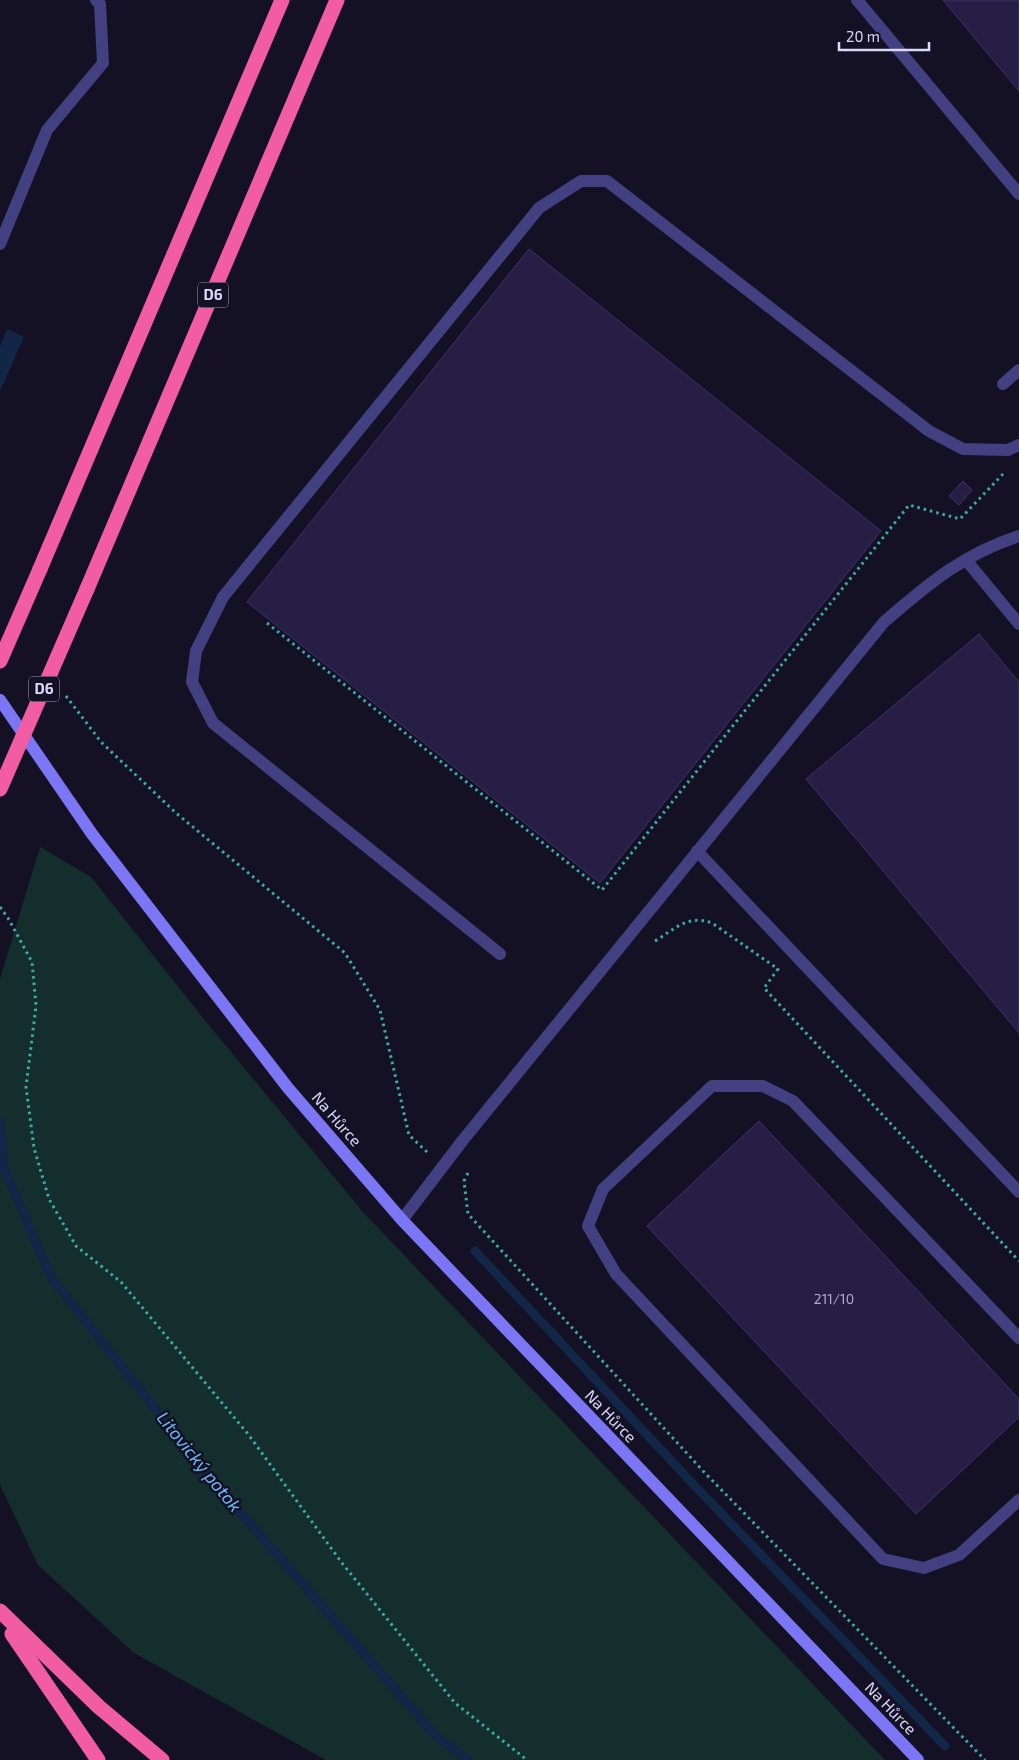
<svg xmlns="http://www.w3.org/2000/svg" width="1019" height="1760" font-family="'Exo 2',sans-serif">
	<rect width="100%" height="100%" fill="#141124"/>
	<polygon fill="#142e2d" points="40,847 91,877 203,1018 363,1212 885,1760 326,1760 134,1653 38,1565 0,1485 0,979"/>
	<polygon fill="#122647" points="7,329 24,337 0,391 0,346"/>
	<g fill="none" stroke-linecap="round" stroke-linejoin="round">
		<g stroke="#122647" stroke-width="9">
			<polyline points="0,1122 4,1168 51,1277 211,1479 436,1736 468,1760"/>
			<polyline points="475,1251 693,1484 945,1746"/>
		</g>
	</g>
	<g fill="#261e44" stroke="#3e326e">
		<polygon points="943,0 1019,0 1019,91"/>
		<polygon points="529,249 881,531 600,883 247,602"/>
		<polygon points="963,481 972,490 959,505 949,496"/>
		<polygon points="979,634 1019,682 1019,1033 806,779"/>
		<polygon points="759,1121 1019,1399 1019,1417 916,1514 647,1226"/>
	</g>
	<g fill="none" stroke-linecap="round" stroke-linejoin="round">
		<g stroke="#39aea7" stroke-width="3" stroke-dasharray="2.5 4" stroke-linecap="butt">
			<polyline points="267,623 602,890 909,505 960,519 1004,473"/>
			<polyline points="66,696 101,742 176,813 345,953 380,1010 409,1135 427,1152"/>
			<polyline points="0,907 8,918 32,962 36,1006 26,1087 34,1148 49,1199 76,1246 121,1282 248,1434 342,1563 455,1703 527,1760"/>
			<path d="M655,941C675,929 688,914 712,923L778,969L764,988L1019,1261"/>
			<polyline points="468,1173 464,1181 468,1214 704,1472 985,1760"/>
		</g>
		<g stroke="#424080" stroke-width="12">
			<polyline points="857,0 1019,194"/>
			<polyline points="0,244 47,130 103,63 100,4 96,0"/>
			<polyline points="1003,384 1019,370"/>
			<polyline points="966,560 1019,624"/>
			<polyline points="697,851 1019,1192"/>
			<polyline points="500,954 213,723 192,682 196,651 223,597 539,208 581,181 607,181 929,431 963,449 1008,450 1019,445"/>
			<path d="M402,1220L463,1140L884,622C928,584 963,554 1019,536"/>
			<polyline points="1019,1338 793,1101 763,1086 712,1086 603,1189 588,1226 616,1274 883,1559 924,1568 959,1555 1019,1500"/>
		</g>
		<polyline stroke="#7a76f4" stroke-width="12" points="0,700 92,834 288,1088 402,1220 918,1760"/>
		<g stroke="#f25ca3" stroke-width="15">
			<polyline points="40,569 282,0"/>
			<polyline points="87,589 337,0"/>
			<polyline points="0,1611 99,1707 162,1760"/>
			<polyline points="12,1634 98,1760"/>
		</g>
		<g stroke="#f25ca3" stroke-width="15">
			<polyline points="0,661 40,569"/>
			<polyline points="0,789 87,589"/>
		</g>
	</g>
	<g text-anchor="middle" stroke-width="5" stroke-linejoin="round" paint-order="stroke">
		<g font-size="14" fill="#aea9ce">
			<text x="834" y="1304">211/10</text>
		</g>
		<g fill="#141124" stroke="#a09cbb" stroke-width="1">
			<rect x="198" y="282.5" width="30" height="25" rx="4"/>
			<rect x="29" y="676.5" width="30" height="25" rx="4"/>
		</g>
		<g font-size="15" font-weight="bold" fill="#dcd7fc">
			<text x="213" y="300">D6</text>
			<text x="44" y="694">D6</text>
		</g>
		<g font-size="16" fill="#dcd7fc" stroke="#141124">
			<text transform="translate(337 1119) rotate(49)" y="6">Na Hůrce</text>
			<text transform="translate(611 1416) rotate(46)" y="6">Na Hůrce</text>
			<text transform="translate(891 1708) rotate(46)" y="6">Na Hůrce</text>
		</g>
		<g font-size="18" font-style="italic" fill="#6eb5f3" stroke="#141124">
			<text transform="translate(199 1462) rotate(51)" y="6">Litovický potok</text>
		</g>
	</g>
	<path d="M839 42v8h90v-8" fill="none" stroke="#dcd7fc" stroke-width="2.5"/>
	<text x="846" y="42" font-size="15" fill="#dcd7fc" stroke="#141124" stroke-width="4" paint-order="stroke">20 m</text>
</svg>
